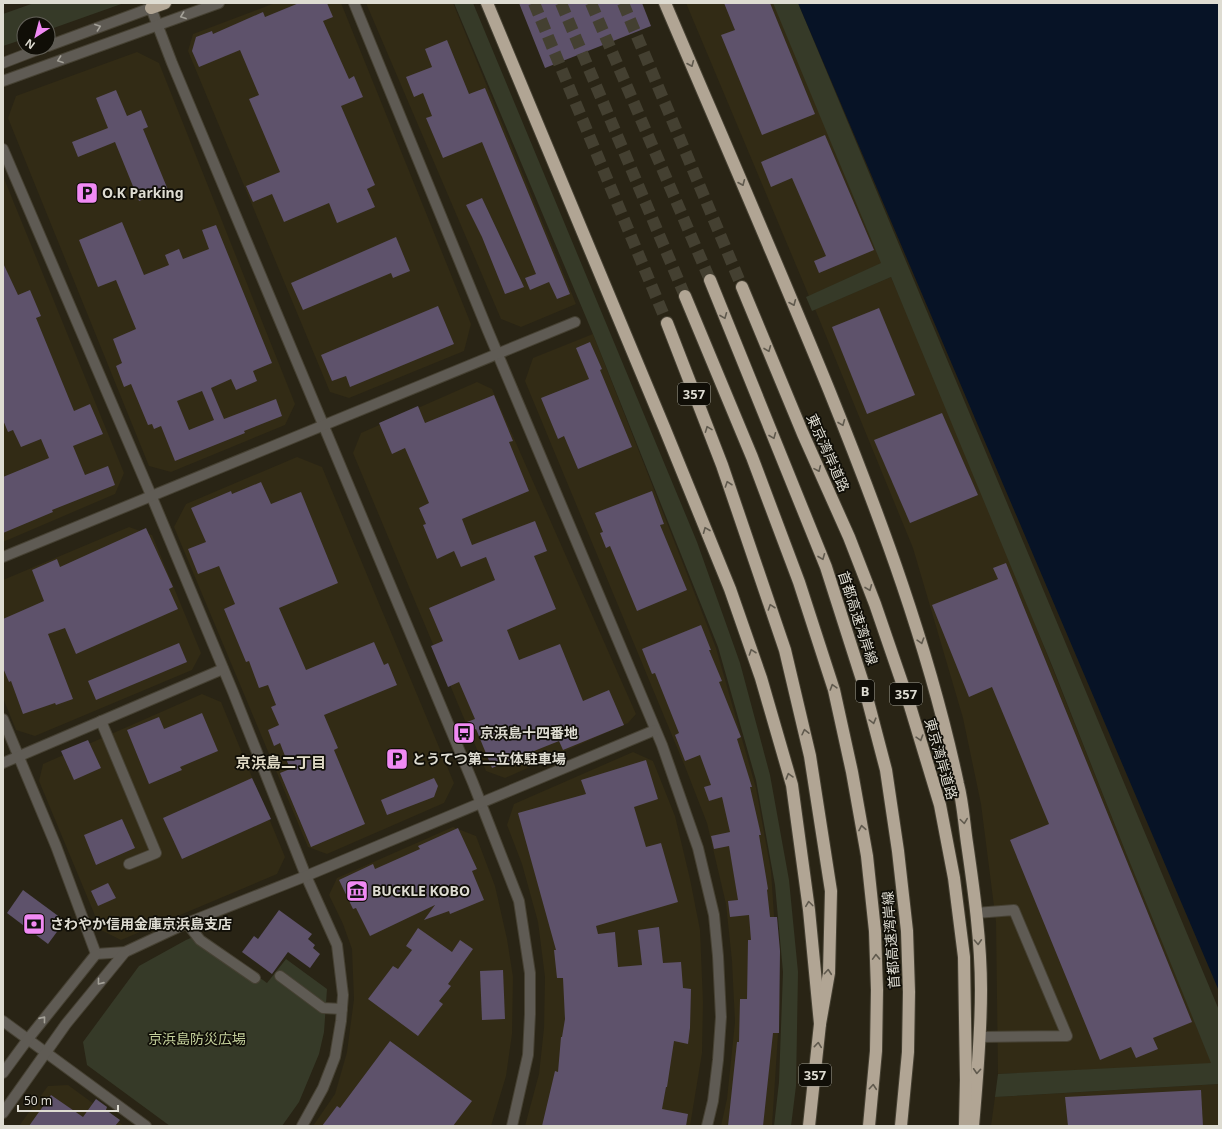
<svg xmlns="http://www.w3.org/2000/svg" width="1222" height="1129" font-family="'Noto Sans','Noto Sans JP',sans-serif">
	<rect width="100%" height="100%" fill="#292415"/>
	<g fill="#322b15">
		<polygon points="275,3 341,3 471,324 464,351 349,398 330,392 188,51 193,34"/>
		<polygon points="366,3 453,3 576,304 521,327 501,319"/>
		<polygon points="686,3 774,3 882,263 809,296"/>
		<polygon points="137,52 159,63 295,404 285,425 171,472 149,466 8,118 16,96"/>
		<polygon points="3,176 124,473 115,494 3,542"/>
		<polygon points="891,277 967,453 1126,853 1212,1064 998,1074 996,922 981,804 963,718 913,548 815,309"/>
		<polygon points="593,334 716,648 756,788 771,871 780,1004 772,1126 721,1126 727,1099 735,1022 732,961 726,904 707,823 686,769 525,381 533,358"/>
		<polygon points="477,382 492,389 636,714 628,723 505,778 486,771 353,453 361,433"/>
		<polygon points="297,457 322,467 454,783 444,803 327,854 308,847 174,527 186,504"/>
		<polygon points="129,527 152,535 201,653 192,670 35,736 16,730 3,698 3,580"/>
		<polygon points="202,694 221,702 285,857 277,874 121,940 101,930 39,781 43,764"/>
		<polygon points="633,752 653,761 675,816 690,879 700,930 703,1002 702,1053 690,1126 525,1126 539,1074 544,1028 545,977 538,922 522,864 507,825 514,804"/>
		<polygon points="453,827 476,836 495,886 507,939 513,977 512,1034 506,1076 491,1126 313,1126 335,1094 347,1052 354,999 352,949 343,924 329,895 337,878"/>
		<polygon points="1219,1084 1219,1126 991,1126 995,1097"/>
		<polygon points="68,1085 124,1126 19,1126 48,1086"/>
	</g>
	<g fill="#363a28">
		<polygon points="34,3 124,3 48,30 48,24 24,24 24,39 3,46 3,14"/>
		<polygon points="454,3 473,3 697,542 740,663 770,775 789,880 798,972 796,1086 791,1126 774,1126 779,1082 783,972 775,885 756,780 718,647 593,334"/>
		<polygon points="773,3 798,3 1219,1010 1219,1084 995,1097 998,1074 1211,1063 1126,853 1053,668 891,277 812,311 806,297 881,263"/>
		<polygon points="200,934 267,983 286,959 327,989 324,1032 319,1054 299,1102 282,1126 170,1126 87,1065 83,1042 139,966 186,940"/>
	</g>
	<polygon fill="#071326" points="798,3 1219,3 1219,991"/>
	<g fill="#5e526b" fill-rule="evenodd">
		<polygon points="299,3 327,3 333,17 323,21 349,79 354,76 363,97 341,106 375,185 367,189 375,207 337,223 329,203 284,222 272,194 253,202 246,186 280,172 249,99 259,95 240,50 199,67 192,51 196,37 212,31 213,34 263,12 265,17"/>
		<polygon points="519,3 642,3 651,26 545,68"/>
		<polygon points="724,3 770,3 815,114 762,135 721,35 735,30"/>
		<polygon points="447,40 469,94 485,88 570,294 557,299 549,282 530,290 525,278 536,274 482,142 443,158 426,118 432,116 423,93 414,97 406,77 432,67 425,49"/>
		<polygon points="116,90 127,116 141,110 148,127 143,129 168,190 139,201 115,142 78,157 72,142 108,128 96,98"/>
		<polygon points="825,135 874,250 819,273 814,261 826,256 792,178 771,187 761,162"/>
		<polygon points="482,198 524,287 505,294 482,237 466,205"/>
		<path d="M122,222L144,275L169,265L165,255L179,249L183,259L209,249L202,230L216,225L272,363L253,371L257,381L236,390L231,379L211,388L224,419L276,399L282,416L244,431L245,433L175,461L161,426L154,429L152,424L148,425L131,384L124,387L116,366L122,363L113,339L136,329L116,280L98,287L79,240ZM202,391L214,420L189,430L177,401Z"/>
		<polygon points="396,237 410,271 393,278 391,273 303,310 291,283"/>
		<polygon points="3,263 18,295 30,290 41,316 36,318 74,411 90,404 103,434 73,446 85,475 108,466 115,485 52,510 53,512 3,533 3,477 49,458 41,439 21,447 13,430 8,432 3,420"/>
		<polygon points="438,306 454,344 350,387 346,376 332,381 321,355"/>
		<polygon points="879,308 915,395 867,414 832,327"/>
		<polygon points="590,342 602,369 600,370 632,447 578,469 564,436 558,439 541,398 589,379 576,348"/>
		<polygon points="494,395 513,441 509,442 529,491 462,519 472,545 535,521 547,551 534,556 556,609 507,630 519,660 560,644 583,701 609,690 624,725 563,750 559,741 492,768 476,729 460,735 456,726 475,719 459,682 448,687 431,646 443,641 429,608 495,580 486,557 461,567 454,551 437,559 423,525 426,524 419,508 429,503 405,448 392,454 379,423 418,406 425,423"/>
		<polygon points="942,413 978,495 910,523 874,440"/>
		<polygon points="261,482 271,504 301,492 338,583 279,608 306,670 374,642 384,665 388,663 397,685 324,715 338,748 334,750 365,824 311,847 280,773 290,769 280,743 274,746 268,730 279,725 271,707 276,705 268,685 259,688 249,661 246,662 224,609 235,604 219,566 198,574 188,549 206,542 191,508 231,491 232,494"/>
		<polygon points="652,491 664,524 660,525 687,590 637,611 610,546 606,548 600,533 603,532 595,513"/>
		<polygon points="146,528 173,587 169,589 178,609 76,654 65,628 48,634 73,699 56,705 55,703 23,714 11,681 9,682 3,668 3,619 44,601 32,570 57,559 60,567"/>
		<polygon points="1006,563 1192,1022 1153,1038 1158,1049 1136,1058 1131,1047 1100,1060 1010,840 1049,824 992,687 969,697 932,605 998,579 993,568"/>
		<polygon points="701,625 711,650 709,650 722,681 719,682 741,737 737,739 752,787 750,787 761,835 759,835 768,889 767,890 770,917 777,917 780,951 779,1033 773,1033 763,1126 728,1126 737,1042 739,1042 740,999 747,999 748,940 751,940 749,915 730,917 728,901 738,900 729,846 714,849 711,836 730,832 722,797 709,801 704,787 711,785 700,755 685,761 675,735 679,733 655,673 652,674 642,649"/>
		<polygon points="179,643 187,662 96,700 88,681"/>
		<polygon points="202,713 218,751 180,767 182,770 149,784 127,730 159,717 164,729"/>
		<polygon points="88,740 101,768 74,780 61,751"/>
		<polygon points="646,760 658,799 634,807 646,847 661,843 678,902 596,926 598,934 615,932 618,967 642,965 638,930 659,927 663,963 681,962 683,988 691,989 690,1028 688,1044 674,1041 667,1087 666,1087 662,1109 688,1114 686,1126 542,1126 555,1071 558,1072 561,1037 562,1037 565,1019 563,978 557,978 554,950 556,950 518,813 586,794 581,780"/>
		<polygon points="252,778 271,819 182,859 163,818"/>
		<polygon points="434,778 438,786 434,797 387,815 381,800"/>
		<polygon points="122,819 135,848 96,865 84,835"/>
		<polygon points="458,828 477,869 472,871 484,900 450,914 449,911 424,920 435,905 370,936 356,908 353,909 339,880 373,864 375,869 420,849 418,846"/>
		<polygon points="108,883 116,898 98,906 91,891"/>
		<polygon points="23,890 65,921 48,944 7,913"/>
		<polygon points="279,910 312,934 308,939 315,945 313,948 320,954 310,968 288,952 272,974 242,952 254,936 258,939"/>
		<polygon points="418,928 452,952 460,940 473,949 448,984 451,986 439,1001 443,1004 418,1036 368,999 393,966 398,969 412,950 406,946"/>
		<polygon points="503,970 505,1019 482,1020 480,971"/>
		<polygon points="390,1041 472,1101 453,1126 322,1126 337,1106 340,1108"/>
		<polygon points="1201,1090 1203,1126 1068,1126 1065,1097"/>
		<polygon points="51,1095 83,1117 96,1099 107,1107 106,1110 120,1120 115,1126 29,1126"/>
	</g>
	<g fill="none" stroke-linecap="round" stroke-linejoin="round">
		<g stroke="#444031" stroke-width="12" stroke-dasharray="12 6" stroke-linecap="butt">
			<polyline points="534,3 667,323"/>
			<polyline points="561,3 685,296"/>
			<polyline points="591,3 710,280"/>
			<polyline points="623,3 742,287"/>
		</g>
		<g stroke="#464133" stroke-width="12">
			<g id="minor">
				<polyline points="354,3 488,331 662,745 698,848 714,915 718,956 721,1017 718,1060 713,1101 707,1126"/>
				<polyline points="48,46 151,8 172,63 473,783 519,901 530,973 530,1014 528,1055 512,1126"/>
				<polyline points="3,63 42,48"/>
				<polyline points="3,81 219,3"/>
				<polyline points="3,149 151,495 233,692 306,876 337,945 343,995 341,1021 335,1057 323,1088 302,1126"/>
				<polyline points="3,557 575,322"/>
				<polyline points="3,719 56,846 96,954 125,952 187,923 306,876 655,730"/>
				<polyline points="101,721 156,853 129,864"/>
				<polyline points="3,763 223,669"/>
				<polyline points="976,913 1014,910 1067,1036 979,1037"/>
				<polyline points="187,923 200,940 255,978"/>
				<polyline points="280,976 323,1008 342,1009"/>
				<polyline points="3,1021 146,1126"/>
				<polyline points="3,1073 28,1039 96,954"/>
				<polyline points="3,1113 66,1024 125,952"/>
			</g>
		</g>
		<g stroke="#464133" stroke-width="14">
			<g id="highway">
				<polyline points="487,3 664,427 730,589 761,678 792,785 809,910 820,1024"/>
				<path d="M665,3C720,132 776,260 829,390C881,519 929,648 958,784C963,803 964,823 967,843C974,891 981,941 981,990C981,1035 977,1081 973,1126"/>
				<polyline points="151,8 165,3"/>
				<polyline points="710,280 826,567 864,686 886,770 898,851 907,931 909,992 908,1052 901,1126"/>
				<polyline points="742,287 803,434 849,537 875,604 910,706 940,805 954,878 964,957 966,1080 965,1125"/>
				<polyline points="685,296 752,457 799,582 834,690 852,772 867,856 875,931 877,990 876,1051 869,1126"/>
				<polyline points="667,323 722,465 785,650 810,756 831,891 829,973 820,1024 809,1126"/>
			</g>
		</g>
		<use href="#minor" stroke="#5f5b54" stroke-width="10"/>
		<use href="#highway" stroke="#b1a594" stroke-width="12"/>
	</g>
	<defs><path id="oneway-chevron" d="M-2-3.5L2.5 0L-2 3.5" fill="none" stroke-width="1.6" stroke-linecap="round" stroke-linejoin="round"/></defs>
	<g stroke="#a5a299">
		<use href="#oneway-chevron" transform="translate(183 16) rotate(160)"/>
		<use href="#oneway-chevron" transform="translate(98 27) rotate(-20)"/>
		<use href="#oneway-chevron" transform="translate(60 60) rotate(160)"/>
		<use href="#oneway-chevron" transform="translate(100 982) rotate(129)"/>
		<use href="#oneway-chevron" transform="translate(43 1019) rotate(-51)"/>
	</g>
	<g stroke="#605a4e">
		<use href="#oneway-chevron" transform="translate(691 64) rotate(67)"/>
		<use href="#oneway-chevron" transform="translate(742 183) rotate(67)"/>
		<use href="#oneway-chevron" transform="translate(793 303) rotate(67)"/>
		<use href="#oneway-chevron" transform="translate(724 316) rotate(68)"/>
		<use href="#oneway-chevron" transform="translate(768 349) rotate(68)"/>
		<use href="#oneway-chevron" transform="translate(842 423) rotate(68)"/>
		<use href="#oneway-chevron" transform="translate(708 429) rotate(-111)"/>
		<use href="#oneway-chevron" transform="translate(773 436) rotate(68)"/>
		<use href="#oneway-chevron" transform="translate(818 469) rotate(66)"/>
		<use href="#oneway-chevron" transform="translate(728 484) rotate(-109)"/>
		<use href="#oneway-chevron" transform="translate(706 530) rotate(-112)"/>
		<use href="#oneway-chevron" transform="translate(822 557) rotate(68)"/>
		<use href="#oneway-chevron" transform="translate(869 588) rotate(68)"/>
		<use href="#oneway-chevron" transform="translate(771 607) rotate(-109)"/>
		<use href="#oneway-chevron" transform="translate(921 641) rotate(73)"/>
		<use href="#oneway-chevron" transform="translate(752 652) rotate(-109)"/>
		<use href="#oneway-chevron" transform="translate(833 687) rotate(-107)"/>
		<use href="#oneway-chevron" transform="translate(873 721) rotate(75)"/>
		<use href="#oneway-chevron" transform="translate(805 732) rotate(-103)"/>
		<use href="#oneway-chevron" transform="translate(920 738) rotate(73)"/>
		<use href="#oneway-chevron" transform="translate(789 776) rotate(-106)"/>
		<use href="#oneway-chevron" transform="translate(964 821) rotate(82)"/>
		<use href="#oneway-chevron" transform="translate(862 828) rotate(-100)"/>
		<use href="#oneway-chevron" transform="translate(809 904) rotate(-97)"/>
		<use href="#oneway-chevron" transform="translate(978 942) rotate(87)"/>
		<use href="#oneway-chevron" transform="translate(876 957) rotate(-92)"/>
		<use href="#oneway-chevron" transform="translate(828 972) rotate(-85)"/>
		<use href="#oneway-chevron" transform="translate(818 1045) rotate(-84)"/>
		<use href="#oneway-chevron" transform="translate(977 1071) rotate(94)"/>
		<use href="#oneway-chevron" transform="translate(873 1087) rotate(-85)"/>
	</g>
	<defs>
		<g id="parking-square" transform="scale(1.15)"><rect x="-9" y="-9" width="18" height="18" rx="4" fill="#f18af4" stroke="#100e07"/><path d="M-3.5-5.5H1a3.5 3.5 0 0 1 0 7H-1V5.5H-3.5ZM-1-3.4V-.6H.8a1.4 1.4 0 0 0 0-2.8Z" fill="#111"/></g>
		<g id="bus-square" transform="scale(1.15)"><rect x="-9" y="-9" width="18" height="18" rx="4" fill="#f18af4" stroke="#100e07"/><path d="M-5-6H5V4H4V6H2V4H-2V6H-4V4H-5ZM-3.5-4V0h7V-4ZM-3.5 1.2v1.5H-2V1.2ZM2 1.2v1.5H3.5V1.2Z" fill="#111"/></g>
		<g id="museum-square" transform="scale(1.15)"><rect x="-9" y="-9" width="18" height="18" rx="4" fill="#f18af4" stroke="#100e07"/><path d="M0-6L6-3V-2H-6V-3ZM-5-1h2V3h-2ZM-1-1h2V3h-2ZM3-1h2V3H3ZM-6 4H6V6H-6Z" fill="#111"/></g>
		<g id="bank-square" transform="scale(1.15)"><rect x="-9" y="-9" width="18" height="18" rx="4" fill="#f18af4" stroke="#100e07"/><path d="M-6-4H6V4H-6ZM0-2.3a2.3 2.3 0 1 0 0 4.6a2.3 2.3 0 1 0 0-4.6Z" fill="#111"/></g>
	</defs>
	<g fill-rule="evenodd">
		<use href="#parking-square" x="87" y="193"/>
		<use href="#bus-square" x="464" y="733"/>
		<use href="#parking-square" x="397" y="759"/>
		<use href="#museum-square" x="357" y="891"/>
		<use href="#bank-square" x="34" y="924"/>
	</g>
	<g text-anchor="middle" stroke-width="3.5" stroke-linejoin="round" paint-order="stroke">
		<g fill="#100e07" stroke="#a09e95" stroke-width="1">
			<rect x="678" y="383" width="32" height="22" rx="3"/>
			<rect x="856" y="680" width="18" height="22" rx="3"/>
			<rect x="890" y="683" width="32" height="22" rx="3"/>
			<rect x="799" y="1064" width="32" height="22" rx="3"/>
		</g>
		<g font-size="13" font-weight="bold" fill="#dedcd2">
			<text x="694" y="399">357</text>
			<text x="865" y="696">B</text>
			<text x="906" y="699">357</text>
			<text x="815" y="1080">357</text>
		</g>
		<g font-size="14" font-weight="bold" fill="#dedcd2" stroke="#100e07" text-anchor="start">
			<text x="102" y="198">O.K Parking</text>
			<text x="480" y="738">京浜島十四番地</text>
			<text x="412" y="764">とうてつ第二立体駐車場</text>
			<text x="372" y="896">BUCKLE KOBO</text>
			<text x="50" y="929">さわやか信用金庫京浜島支店</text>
		</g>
		<g font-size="14" fill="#dedcd2" stroke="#100e07">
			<text transform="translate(828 453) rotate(66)" y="5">東京湾岸道路</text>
			<text transform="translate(858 618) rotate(72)" y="5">首都高速湾岸線</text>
			<text transform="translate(941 759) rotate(74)" y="5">東京湾岸道路</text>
			<text transform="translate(891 940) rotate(-94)" y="5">首都高速湾岸線</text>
		</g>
		<g font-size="14" fill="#c4d09b" stroke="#100e07">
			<text x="197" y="1044">京浜島防災広場</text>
		</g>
		<g font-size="15" font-weight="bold" fill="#e0dac6" stroke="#100e07">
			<text x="281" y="768">京浜島二丁目</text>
		</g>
	</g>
	<rect width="1222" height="1129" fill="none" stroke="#dedcd2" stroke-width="8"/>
	<g transform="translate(36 36) rotate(216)"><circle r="19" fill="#100e07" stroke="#626058"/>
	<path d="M0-3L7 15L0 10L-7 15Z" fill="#f18af4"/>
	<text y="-6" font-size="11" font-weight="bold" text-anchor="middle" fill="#dedcd2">N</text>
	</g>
	<path d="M18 1105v6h100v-6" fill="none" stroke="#dedcd2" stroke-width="2"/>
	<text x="24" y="1105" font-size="12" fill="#dedcd2" stroke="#100e07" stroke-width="3" paint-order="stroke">50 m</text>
</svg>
